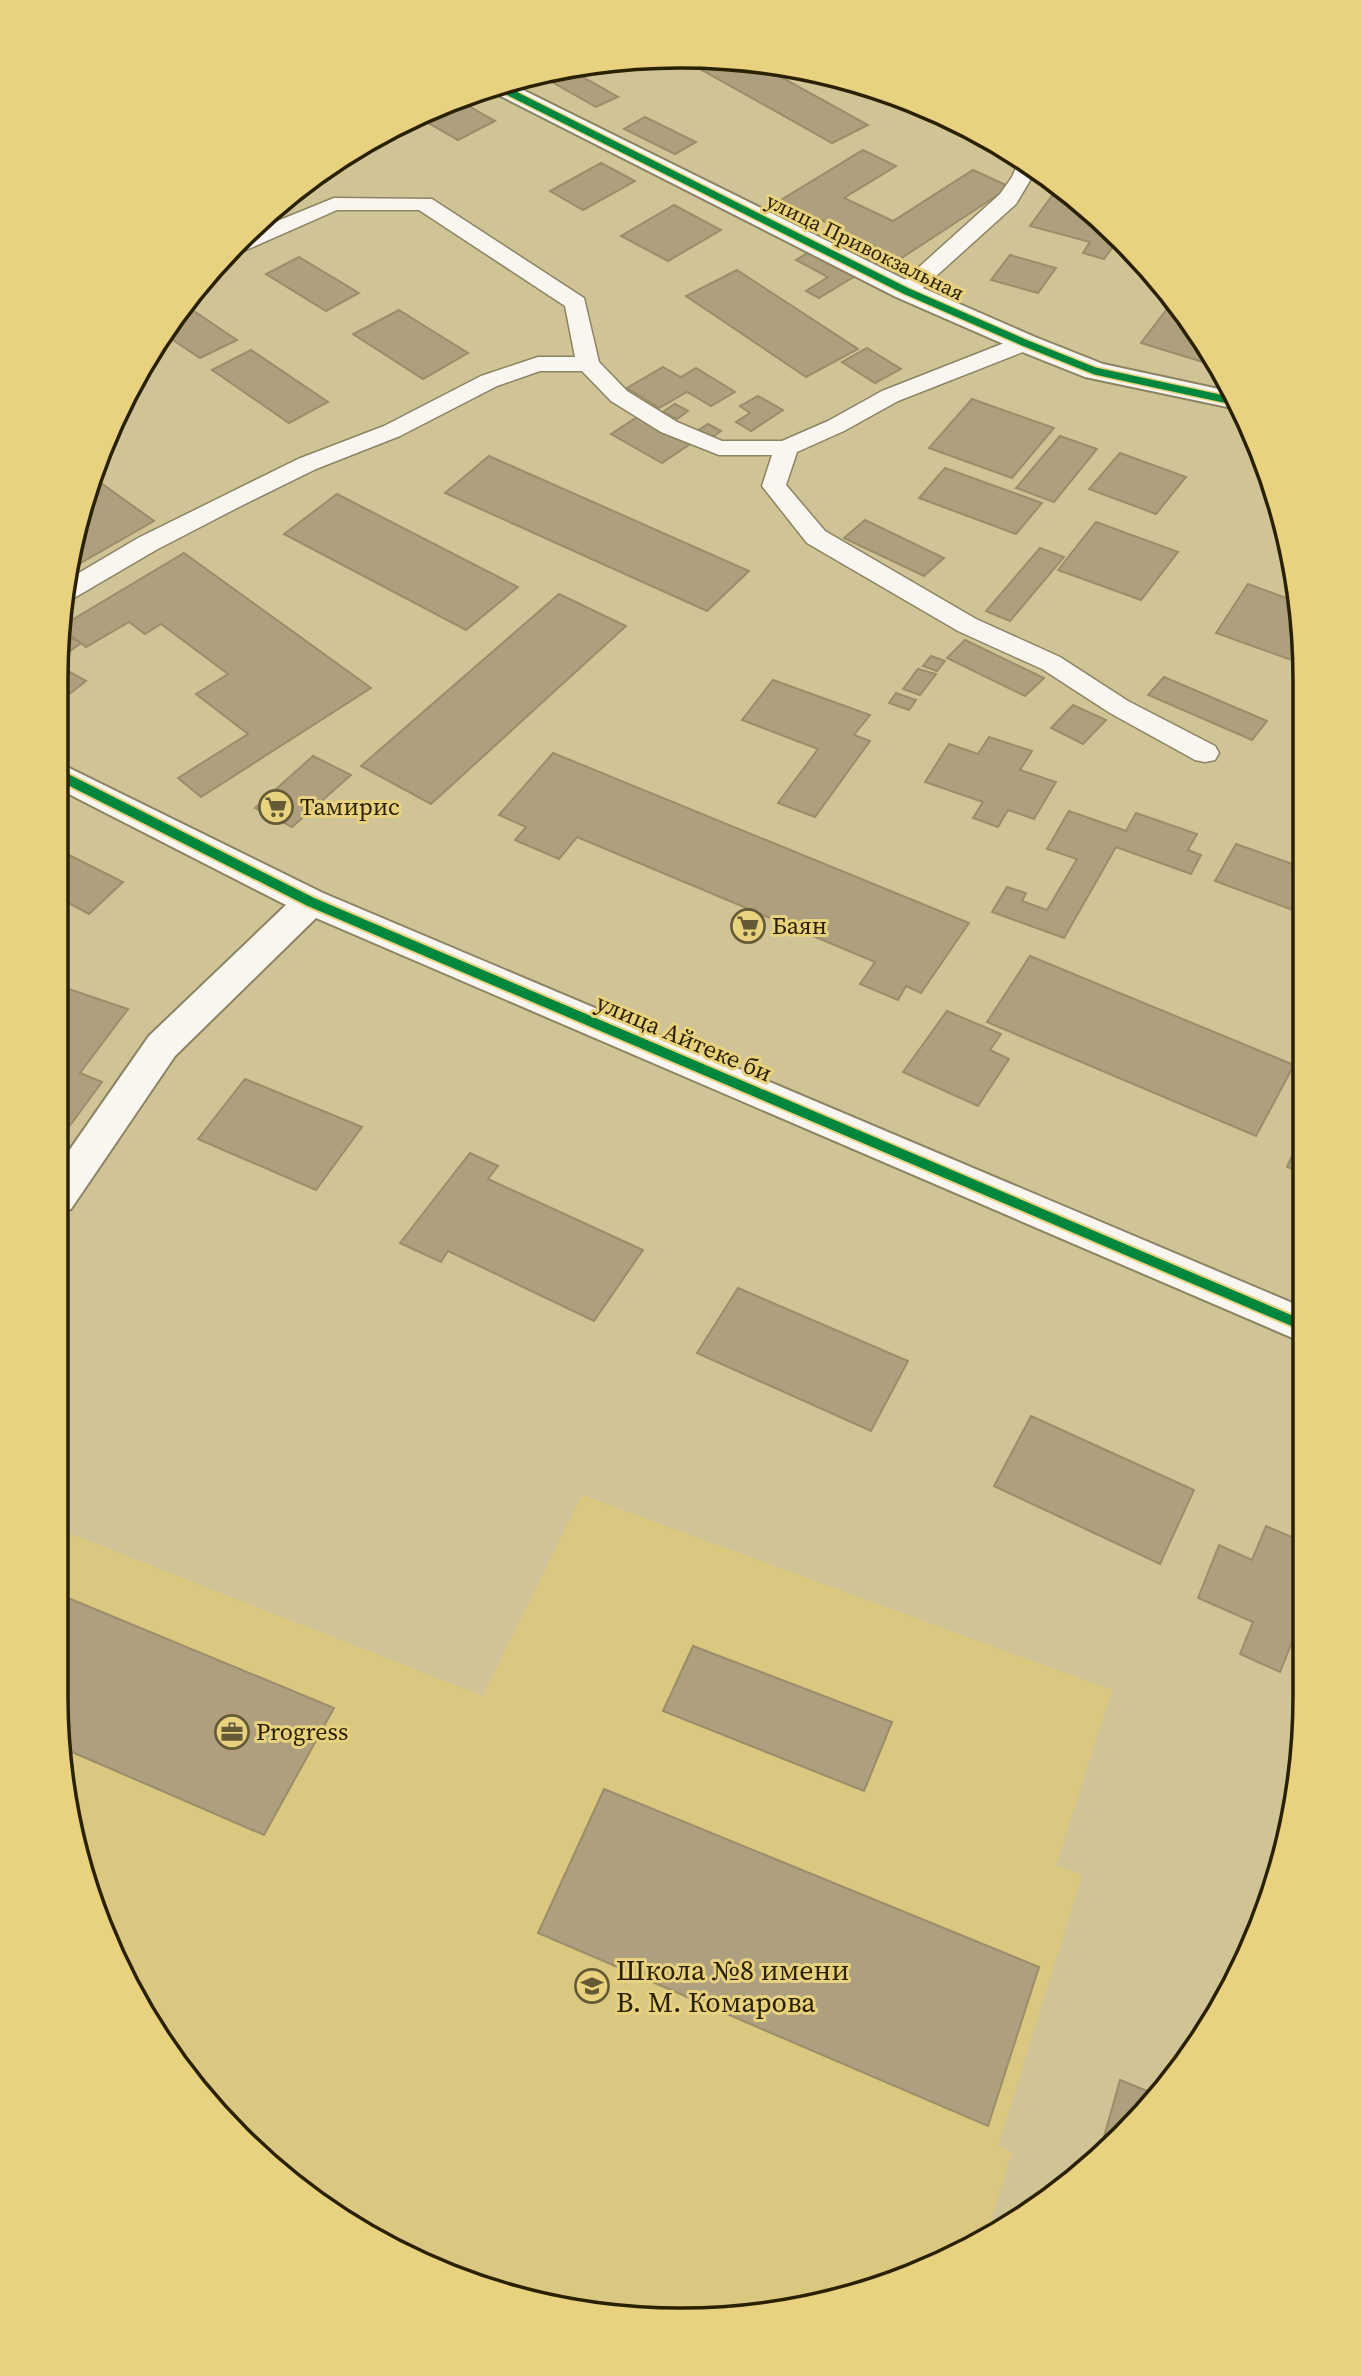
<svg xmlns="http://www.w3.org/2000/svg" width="1361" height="2376" font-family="'Source Serif 4',serif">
	<rect width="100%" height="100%" fill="#d0c497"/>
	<polygon fill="#dac780" points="582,1495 1112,1690 1056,1865 1082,1875 998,2146 1012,2152 988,2230 919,2273 721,2319 518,2299 333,2215 185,2075 89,1896 56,1695 56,1528 483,1696"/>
	<g fill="#aea07e" stroke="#9b8d69" stroke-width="2">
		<polygon points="705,59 752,61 868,125 832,143 693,65"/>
		<polygon points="569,69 618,97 596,107 538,74"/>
		<polygon points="458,100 495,121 458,140 416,116"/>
		<polygon points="645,117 696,142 675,154 624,129"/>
		<polygon points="863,150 896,166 844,198 893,221 973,170 1010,187 900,259 781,200"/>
		<polygon points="601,163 635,181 583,210 550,191"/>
		<polygon points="1057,189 1122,239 1135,255 1112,248 1104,259 1083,253 1090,242 1030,226"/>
		<polygon points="674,205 721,230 668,261 621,236"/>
		<polygon points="809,252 855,276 819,298 806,291 828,277 796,260"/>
		<polygon points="1010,255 1056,268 1038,293 991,280"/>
		<polygon points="299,257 359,293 326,311 266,274"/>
		<polygon points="737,270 858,349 806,377 686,296"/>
		<polygon points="1173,301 1200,334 1216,366 1141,343"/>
		<polygon points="185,305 237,340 200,358 164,334"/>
		<polygon points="399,310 468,353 423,379 353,334"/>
		<polygon points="867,348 901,369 875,383 842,362"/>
		<polygon points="251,350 328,402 289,423 212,370"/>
		<polygon points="663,367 681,377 696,368 735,392 711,406 687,392 659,408 627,388"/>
		<polygon points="758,396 783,410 751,431 736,422 750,413 740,406"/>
		<polygon points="972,399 1054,428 1012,478 929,448"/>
		<polygon points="675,404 688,411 677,419 663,412"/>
		<polygon points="639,416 690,444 662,463 611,434"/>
		<polygon points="708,424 721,431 710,439 696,432"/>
		<polygon points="1060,436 1097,449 1054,502 1016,488"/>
		<polygon points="1120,453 1186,477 1156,514 1089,489"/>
		<polygon points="489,456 749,571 707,611 445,493"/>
		<polygon points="945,468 1042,503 1016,534 919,498"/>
		<polygon points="94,478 154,521 70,569 77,518"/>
		<polygon points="337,494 518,587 466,630 284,534"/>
		<polygon points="865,520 944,558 924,576 844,538"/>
		<polygon points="1096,522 1178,552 1141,600 1058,570"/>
		<polygon points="1040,548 1064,557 1010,621 986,611"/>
		<polygon points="184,553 371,688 201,797 178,778 248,734 196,694 228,674 161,624 145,634 129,622 86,647 60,627"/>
		<polygon points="1248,584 1300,603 1300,663 1216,633"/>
		<polygon points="559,594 626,626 431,804 361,766"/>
		<polygon points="59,631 81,643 57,660 57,640"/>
		<polygon points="965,640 1044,678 1025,696 947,658"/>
		<polygon points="931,656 945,661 937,671 923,666"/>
		<polygon points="57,665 86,681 58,703 57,702"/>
		<polygon points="918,669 936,674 920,695 903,689"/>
		<polygon points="1164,677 1267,721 1252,740 1148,695"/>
		<polygon points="773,680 870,715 854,735 870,741 815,817 778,803 818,749 742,720"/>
		<polygon points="896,693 916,700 909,710 889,703"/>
		<polygon points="1073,705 1106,720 1083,744 1051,728"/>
		<polygon points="989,737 1032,751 1020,770 1056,782 1034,819 1008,810 998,827 973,818 983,802 925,782 949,744 978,754"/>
		<polygon points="553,753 969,923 921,993 906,986 898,1000 860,984 875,962 577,837 559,859 515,840 526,827 499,815"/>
		<polygon points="313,756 351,775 292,827 255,808"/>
		<polygon points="1069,811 1126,831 1136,813 1197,834 1188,850 1201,855 1191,874 1116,847 1064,938 992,912 1007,887 1026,893 1022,901 1047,910 1077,859 1047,849"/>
		<polygon points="1236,844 1301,867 1301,913 1215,881"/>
		<polygon points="57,849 123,882 89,914 57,897"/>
		<polygon points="1030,956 1294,1065 1256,1136 987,1022"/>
		<polygon points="57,985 128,1009 80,1073 102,1082 57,1143"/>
		<polygon points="947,1011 1001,1034 990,1050 1009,1059 978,1106 903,1072"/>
		<polygon points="245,1079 362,1127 316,1190 198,1139"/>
		<polygon points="1302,1134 1302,1172 1287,1167"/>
		<polygon points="470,1153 498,1166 488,1179 643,1250 594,1321 448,1251 441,1262 400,1243"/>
		<polygon points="738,1288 908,1361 871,1431 697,1353"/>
		<polygon points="1031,1416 1194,1490 1160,1564 994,1486"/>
		<polygon points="1266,1526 1303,1542 1303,1629 1298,1627 1280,1672 1240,1654 1253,1622 1198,1598 1219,1545 1252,1560"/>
		<polygon points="56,1593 334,1708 264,1835 65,1749 56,1696"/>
		<polygon points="693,1646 892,1722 864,1791 663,1711"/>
		<polygon points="604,1789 1039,1967 988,2126 538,1933"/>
		<polygon points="1120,2080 1152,2093 1098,2158"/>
	</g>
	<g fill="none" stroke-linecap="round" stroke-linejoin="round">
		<g stroke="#8b8362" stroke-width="3">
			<g id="service">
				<polygon points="1019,161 1035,172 1016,204 914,296 898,296 895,291 898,286 1000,194 1012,177"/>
				<polygon points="334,198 432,199 584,298 599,362 627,391 677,422 722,441 782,441 828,421 882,391 1017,338 1033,338 1036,343 1033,348 898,401 844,431 797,452 786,485 825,531 976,619 1060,657 1128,701 1215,746 1219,753 1215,760 1205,762 1195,760 1110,713 1042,669 958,631 807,543 762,486 772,455 719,455 661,432 611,401 582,371 540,371 497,386 400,436 316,469 237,508 156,550 74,598 64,600 67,580 138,538 219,498 298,459 384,426 481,376 538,357 575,357 565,306 419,210 337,210 244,251 230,251 250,232"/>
			</g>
		</g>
		<g stroke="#8b8362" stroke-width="4">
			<g id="minor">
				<polygon points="507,82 916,285 1035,337 1103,364 1228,391 1237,409 1085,377 1015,349 896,297 487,89"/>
				<polygon points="57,762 323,893 1302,1307 1302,1342 316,918 175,1056 71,1209 57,1214 57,1168 149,1036 286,905 57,788"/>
			</g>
		</g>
		<use href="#service" fill="#f8f6ef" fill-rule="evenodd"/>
		<use href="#minor" fill="#f8f6ef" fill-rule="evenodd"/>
		<g stroke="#e8d27f" stroke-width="10">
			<polyline id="cycleway-far1" points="497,86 906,291 1025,343 1095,371 1233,401"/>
		</g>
		<g stroke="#e8d27f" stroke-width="14">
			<polyline id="cycleway" points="57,774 311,902 1302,1325"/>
		</g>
		<use href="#cycleway-far1" stroke="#00873e" stroke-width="7"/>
		<use href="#cycleway" stroke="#00873e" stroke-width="10"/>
	</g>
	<defs>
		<g id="supermarket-ring" transform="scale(1.75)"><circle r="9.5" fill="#e8d27f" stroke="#645a35" stroke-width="1.5"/><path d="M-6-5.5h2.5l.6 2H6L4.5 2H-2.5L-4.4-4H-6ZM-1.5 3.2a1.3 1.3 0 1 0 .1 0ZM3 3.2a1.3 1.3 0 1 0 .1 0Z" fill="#645a35"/></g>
		<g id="office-ring" transform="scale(1.75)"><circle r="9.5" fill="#e8d27f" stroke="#645a35" stroke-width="1.5"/><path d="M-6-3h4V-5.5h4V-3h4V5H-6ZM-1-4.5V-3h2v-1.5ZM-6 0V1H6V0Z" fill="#645a35"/></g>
		<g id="school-ring" transform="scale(1.75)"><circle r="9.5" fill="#e8d27f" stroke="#645a35" stroke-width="1.5"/><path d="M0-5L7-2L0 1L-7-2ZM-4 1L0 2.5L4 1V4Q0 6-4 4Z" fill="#645a35"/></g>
	</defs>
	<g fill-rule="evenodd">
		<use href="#supermarket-ring" x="276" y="807"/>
		<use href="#supermarket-ring" x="748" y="926"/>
		<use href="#office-ring" x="232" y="1732"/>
		<use href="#school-ring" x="592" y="1986"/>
	</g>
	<g text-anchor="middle" stroke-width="6" stroke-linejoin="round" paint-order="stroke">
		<g font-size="21" fill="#2a2100" stroke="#e8d27f">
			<text transform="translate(865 247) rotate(26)" y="7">улица Привокзальная</text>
		</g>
		<g font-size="24" fill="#2a2100" stroke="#e8d27f" text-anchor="start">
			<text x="300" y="815">Тамирис</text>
			<text x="772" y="934">Баян</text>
			<text x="256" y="1740">Progress</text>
		</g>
		<g font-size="24" fill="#2a2100" stroke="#e8d27f">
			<text transform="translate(684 1038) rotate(23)" y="8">улица Айтеке би</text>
		</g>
		<g font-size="28" fill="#2a2100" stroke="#e8d27f" text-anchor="start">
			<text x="616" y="1980">Школа №8 имени<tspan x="616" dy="32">В. М. Комарова</tspan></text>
		</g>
	</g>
	<path d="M0 0H1361V2376H0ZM680 68H681A612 612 0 0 1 1293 680V1696A612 612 0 0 1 681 2308H680A612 612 0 0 1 68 1696V680A612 612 0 0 1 680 68Z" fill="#e8d27f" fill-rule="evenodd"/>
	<path fill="none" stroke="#2a2100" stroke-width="3.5" d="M680 68H681A612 612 0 0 1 1293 680V1696A612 612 0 0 1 681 2308H680A612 612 0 0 1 68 1696V680A612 612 0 0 1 680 68Z"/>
</svg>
